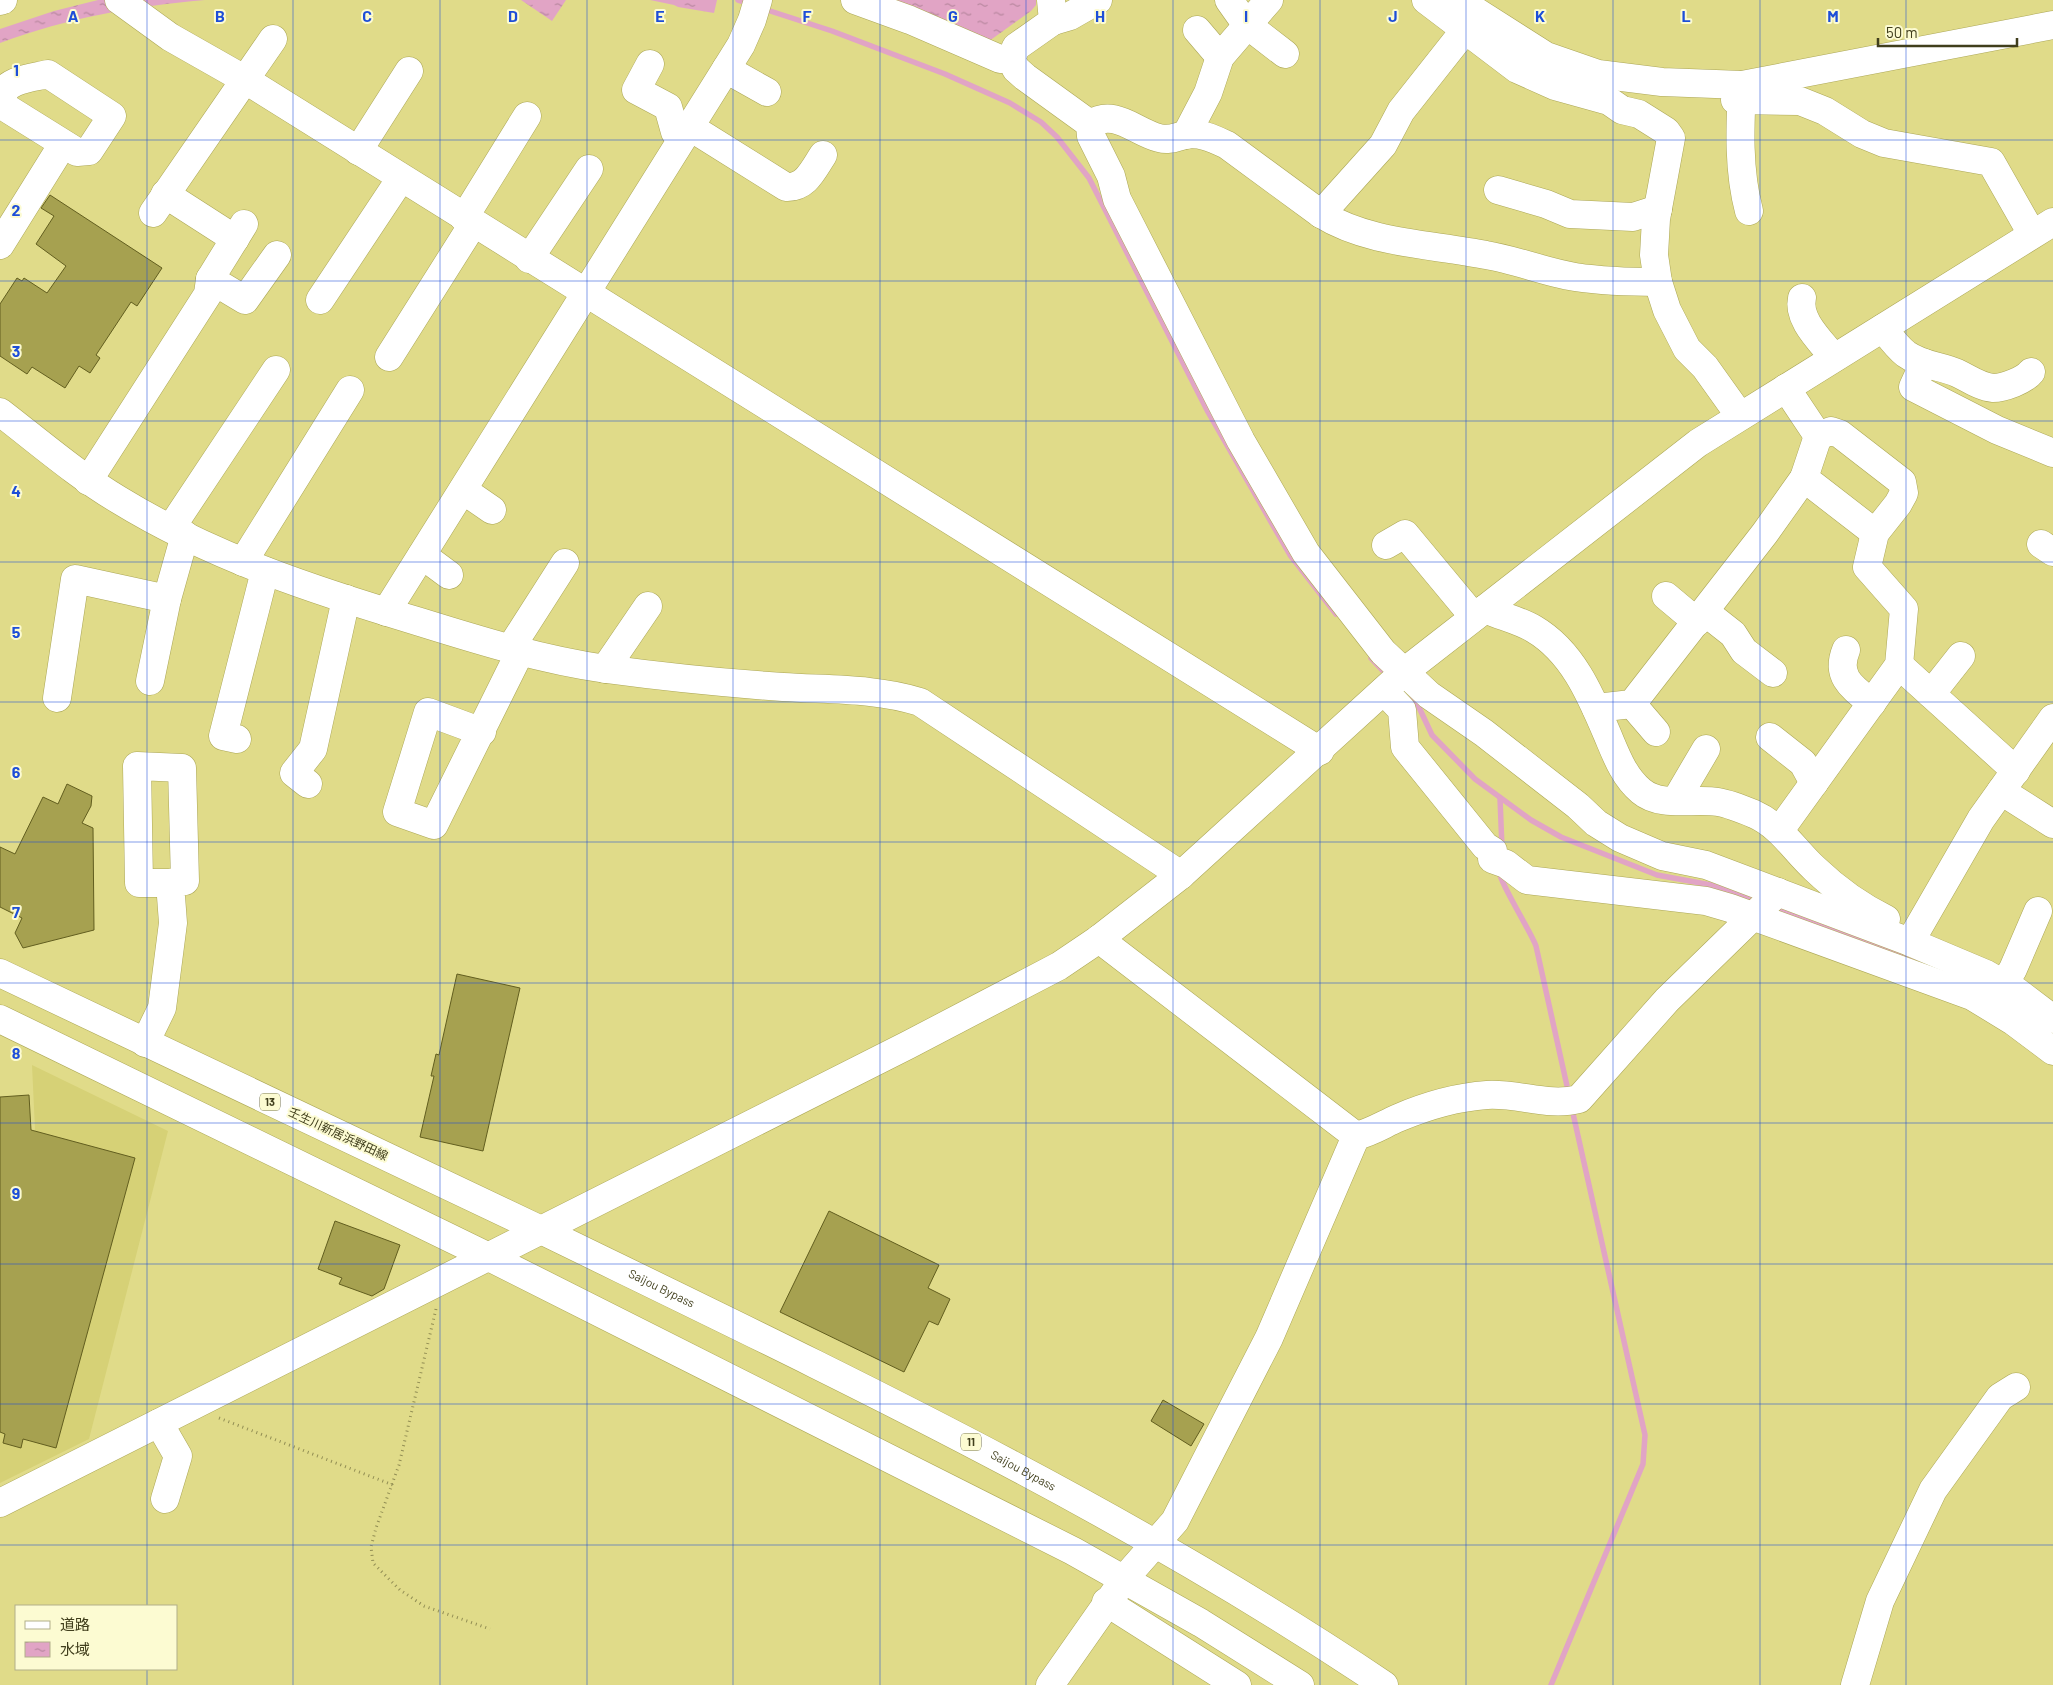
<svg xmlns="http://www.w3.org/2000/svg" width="2053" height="1685" font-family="Barlow,'Noto Sans JP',sans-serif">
	<defs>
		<pattern id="water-ripples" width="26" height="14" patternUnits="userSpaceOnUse" patternTransform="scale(1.25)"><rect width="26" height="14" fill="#e1a4c5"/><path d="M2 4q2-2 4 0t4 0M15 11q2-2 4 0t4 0" fill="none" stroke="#b8879f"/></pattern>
	</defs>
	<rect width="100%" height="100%" fill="#e0db89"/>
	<polygon fill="#d6d176" points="32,1065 168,1131 89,1439 0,1483 0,1143 30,1151 35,1129"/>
	<g fill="url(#water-ripples)">
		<path d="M98,0H205C130,7 71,17 0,43V29L54,11Z"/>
		<polygon points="521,0 566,0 552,21"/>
		<polygon points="650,0 717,0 714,13 678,7 674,5"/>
		<polygon points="877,0 1036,0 1036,5 1031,11 985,44"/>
	</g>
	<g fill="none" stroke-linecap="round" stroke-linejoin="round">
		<g stroke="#e1a4c5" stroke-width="5.5">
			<polyline points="738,0 751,4"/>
			<polyline points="764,9 832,31 945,74 1010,103 1041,122 1057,137 1089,178 1208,412 1290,555 1336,614"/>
			<polyline points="1371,658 1389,677"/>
			<polyline points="1412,698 1416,701 1432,735 1475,779 1531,820 1561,837 1657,875 1711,885 1758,902"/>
			<polyline points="1500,798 1502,848"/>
			<path d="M1499,870C1498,880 1530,930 1536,946L1569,1095"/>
			<polyline points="1773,908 1924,963"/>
			<polyline points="1551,1685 1643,1464 1645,1435 1572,1109"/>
		</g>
	</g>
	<g fill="#a6a150" stroke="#625e1f">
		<polygon points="50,195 162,268 137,306 131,302 96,355 100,358 90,373 79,366 65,388 32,367 27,374 0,356 0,304 17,278 22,281 24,278 47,293 66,266 36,244 54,216 41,208"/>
		<polygon points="67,784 92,796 91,806 82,823 93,828 94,930 23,948 15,933 22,918 0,907 0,847 15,854 43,797 58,804"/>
		<polygon points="457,974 520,988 483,1151 420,1137 434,1076 431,1076 436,1054 439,1055"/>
		<polygon points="29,1095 31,1130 135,1158 56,1448 23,1439 21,1448 3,1443 5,1434 0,1432 0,1097"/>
		<polygon points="829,1211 939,1265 928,1288 950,1299 938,1325 929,1321 904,1372 780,1312"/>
		<polygon points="335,1221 400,1245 384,1289 372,1296 339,1284 342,1278 318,1269"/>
		<polygon points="1163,1400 1204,1424 1191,1446 1151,1421"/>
	</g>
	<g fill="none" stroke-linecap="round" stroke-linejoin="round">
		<g stroke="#aca756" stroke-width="29">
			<g id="minor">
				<polyline points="119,0 170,37 244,79 1320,751"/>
				<polyline points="855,0 910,20 1000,59 1011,59"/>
				<polyline points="1051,0 1053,21 1016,47 1011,59 1016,69 1025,77 1090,124 1091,136 1111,176 1117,199 1241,441 1306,553 1383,652 1429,695 1484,733 1578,806 1596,823 1620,838 1662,856 1706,865 1910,942 1986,974 2016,991 2053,1019"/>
				<polyline points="1229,0 1246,24 1285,54"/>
				<polyline points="1426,0 1517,69 1555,86 1609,101 1622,110 1639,114 1666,131 1671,138 1656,219 1654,255 1658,282 1667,310 1687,349 1705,367 1740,416"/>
				<polyline points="1458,0 1546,56 1598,74 1662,82 1742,85 2053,25"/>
				<polyline points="0,1 3,0"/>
				<polyline points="1053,21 1070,16 1098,0"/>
				<polyline points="1197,30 1220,57"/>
				<polyline points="650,64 636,90 668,107 675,132 683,137"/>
				<polyline points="726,69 767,92"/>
				<path d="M1742,85C1740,127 1738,170 1749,211"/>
				<path d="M0,98C6,79 31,78 48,74L112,116L89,151L77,152L8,109L0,98"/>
				<polyline points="1735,100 1800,101 1825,111 1862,134 1884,143 1991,162 2032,234"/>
				<path d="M1090,124C1115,108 1135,132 1159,138C1170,141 1175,137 1185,135C1200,132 1214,139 1227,145L1321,214C1369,244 1432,244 1486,255C1516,260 1545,272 1575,277C1602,281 1630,282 1658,282"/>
				<path d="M690,127L786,187C806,188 813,170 823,155"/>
				<polyline points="1186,135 1208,93 1220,57 1269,0"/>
				<polyline points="358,151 409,71"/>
				<polyline points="1498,190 1546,204 1570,214 1633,217 1658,209"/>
				<polyline points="165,194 235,239"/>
				<polyline points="153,213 273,39"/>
				<polyline points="1321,214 1383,145 1401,111 1465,30"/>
				<polyline points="464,218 527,116"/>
				<polyline points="0,245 63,144"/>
				<polyline points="529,259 589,169"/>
				<polyline points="210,279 245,300 277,255"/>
				<path d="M1802,298C1797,320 1821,341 1834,358"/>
				<polyline points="320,300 401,178"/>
				<path d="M1883,328C1890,337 1896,346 1906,354C1921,365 1940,366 1957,373C1968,378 1980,387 1993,388C2004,388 2025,380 2031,372"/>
				<polyline points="389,357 473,224"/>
				<polyline points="1924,363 1913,387 1997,430 2053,453"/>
				<path d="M0,412C39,442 77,475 119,500C212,557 316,591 420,622C481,641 543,660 606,669C665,677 725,683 783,687C829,690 876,688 920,702L1181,875"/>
				<polyline points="1818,436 1804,478 1875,533"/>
				<polyline points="88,481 208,294 210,279 244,224"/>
				<polyline points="463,490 492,510"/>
				<polyline points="171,528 276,370"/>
				<polyline points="2041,544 2053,552"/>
				<polyline points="1386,545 1405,534 1474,617"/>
				<polyline points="422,555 449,575"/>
				<polyline points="243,562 350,390"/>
				<polyline points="1666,596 1697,622"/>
				<path d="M1485,609C1500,616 1519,620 1534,629C1573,652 1591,696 1608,736C1616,755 1624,777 1641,791C1661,808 1694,798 1718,802C1730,804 1742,809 1754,814C1781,826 1794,850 1815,869C1836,889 1859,906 1886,919"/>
				<polyline points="386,612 741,45 752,20 758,0"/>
				<polyline points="1705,612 1733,634 1744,651 1773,673"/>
				<polyline points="510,649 565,563"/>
				<path d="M1846,650C1835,677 1853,688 1872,703"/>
				<polyline points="1899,665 2016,771"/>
				<polyline points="605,669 648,606"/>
				<polyline points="150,681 167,599 185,535"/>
				<polyline points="1384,691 1402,710 1405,747 1485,846 1493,851 1492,859 1506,864 1527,880 1706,901 1730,908 1972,996 2013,1021 2053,1051"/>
				<polyline points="1931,694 1961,656"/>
				<polyline points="57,698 75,579 167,599"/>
				<polyline points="1632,704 1656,732"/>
				<polyline points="1596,708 1632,704 1765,533 1804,478"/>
				<polyline points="482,732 428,712 397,812 434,825 520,652"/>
				<polyline points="1770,737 1803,763 1814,783"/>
				<polyline points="237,739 223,736 265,571"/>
				<polyline points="308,784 294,773 313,749 346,599"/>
				<polyline points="2001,791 2053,824"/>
				<polyline points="1676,800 1706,749"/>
				<polyline points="1780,830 1899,665 1904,609 1867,567 1875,533 1898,504 1904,493 1902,482 1840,434 1831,431 1818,436 1786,388"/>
				<polyline points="1099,939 1356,1136"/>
				<polyline points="1910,942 1981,819 2053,718"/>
				<polyline points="2004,984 2013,969 2038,911"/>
				<polyline points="145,1043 162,1008 173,923 170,883 139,883 137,766 182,768 185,881 170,883"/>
				<polyline points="159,1423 178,1456 165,1499"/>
				<polyline points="0,1503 908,1045 1059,966 1099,939 1181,875 1404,672 1698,443 2053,222"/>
				<polyline points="1106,1602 1237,1685"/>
				<path d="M1050,1685L1125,1578L1175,1521L1269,1338L1356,1136C1372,1132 1384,1124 1398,1118C1426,1106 1458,1097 1487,1095C1519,1093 1548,1107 1579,1099L1667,1000L1778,892"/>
				<polyline points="1855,1685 1880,1601 1933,1490 2000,1397 2016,1387"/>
			</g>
		</g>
		<g stroke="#aca756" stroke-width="29">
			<g id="major">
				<polyline points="0,973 541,1230"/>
				<polyline points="0,1019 487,1256"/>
			</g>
		</g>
		<g stroke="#aca756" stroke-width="29">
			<g id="highway">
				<path id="s1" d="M541,1230C828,1370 1118,1506 1384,1685"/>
				<polyline points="487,1256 1073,1551 1201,1623 1300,1685"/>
			</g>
		</g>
		<g stroke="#928e54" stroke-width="3" stroke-dasharray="1 4" stroke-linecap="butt">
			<polyline points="436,1309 399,1465 376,1528 371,1547 373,1563 400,1590 424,1606 490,1629"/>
			<polyline points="219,1418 393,1485"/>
		</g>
		<use href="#minor" stroke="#fff" stroke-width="28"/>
		<use href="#major" stroke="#fff" stroke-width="28"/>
		<use href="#highway" stroke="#fff" stroke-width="28"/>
	</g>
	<path fill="none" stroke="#1d4ed8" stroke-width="1" stroke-opacity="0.55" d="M147,0V1606M293,0V1685M440,0V1685M587,0V1685M733,0V1685M880,0V1685M1026,0V1685M1173,0V1685M1320,0V1685M1466,0V1685M1613,0V1685M1760,0V1685M1906,0V1685M0,140H2053M0,281H2053M0,421H2053M0,562H2053M0,702H2053M0,842H2053M0,983H2053M0,1123H2053M0,1264H2053M0,1404H2053M0,1545H2053M147,1669V1685"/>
	<g text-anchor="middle" stroke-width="4" stroke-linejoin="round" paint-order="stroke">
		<g fill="#fcfbd2" stroke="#787753" stroke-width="1">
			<rect x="260" y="1093.5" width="20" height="17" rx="4"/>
			<rect x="961" y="1433.5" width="20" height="17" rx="4"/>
		</g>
		<g font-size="11" font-weight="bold" fill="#403e1c">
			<text x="270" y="1106">13</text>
			<text x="971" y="1446">11</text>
		</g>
		<g font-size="12" fill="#403e1c" stroke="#fcfbd2">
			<text transform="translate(338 1134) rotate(25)" y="4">壬生川新居浜野田線</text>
			<text dy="4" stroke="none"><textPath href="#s1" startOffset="134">Saijou Bypass</textPath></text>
			<text dy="4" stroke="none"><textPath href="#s1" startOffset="539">Saijou Bypass</textPath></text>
		</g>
	</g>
	<g font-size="16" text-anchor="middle" font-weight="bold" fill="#1d4ed8" stroke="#fcfbd2" stroke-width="4" stroke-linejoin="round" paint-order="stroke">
		<text x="73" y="22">A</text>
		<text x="220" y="22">B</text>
		<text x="367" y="22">C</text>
		<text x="513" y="22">D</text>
		<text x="660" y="22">E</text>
		<text x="807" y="22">F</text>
		<text x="953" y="22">G</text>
		<text x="1100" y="22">H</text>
		<text x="1246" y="22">I</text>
		<text x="1393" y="22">J</text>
		<text x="1540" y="22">K</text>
		<text x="1686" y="22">L</text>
		<text x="1833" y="22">M</text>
		<text x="16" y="76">1</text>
		<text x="16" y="216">2</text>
		<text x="16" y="357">3</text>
		<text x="16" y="497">4</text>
		<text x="16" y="638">5</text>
		<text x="16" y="778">6</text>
		<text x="16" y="918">7</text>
		<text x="16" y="1059">8</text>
		<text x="16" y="1199">9</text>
	</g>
	<rect x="15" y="1605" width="162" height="65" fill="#fcfbd2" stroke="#b1af89"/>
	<rect x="25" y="1621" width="25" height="8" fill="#ffffff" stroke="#b1af89"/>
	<text x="60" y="1630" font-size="15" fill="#403e1c">道路</text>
	<rect x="25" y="1642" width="25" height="15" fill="url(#water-ripples)" stroke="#b1af89"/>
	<text x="60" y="1655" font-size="15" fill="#403e1c">水域</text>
	<path d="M1878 38v8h139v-8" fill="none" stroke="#403e1c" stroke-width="2.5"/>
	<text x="1886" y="38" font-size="15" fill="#403e1c" stroke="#fcfbd2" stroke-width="4" paint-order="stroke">50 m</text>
</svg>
